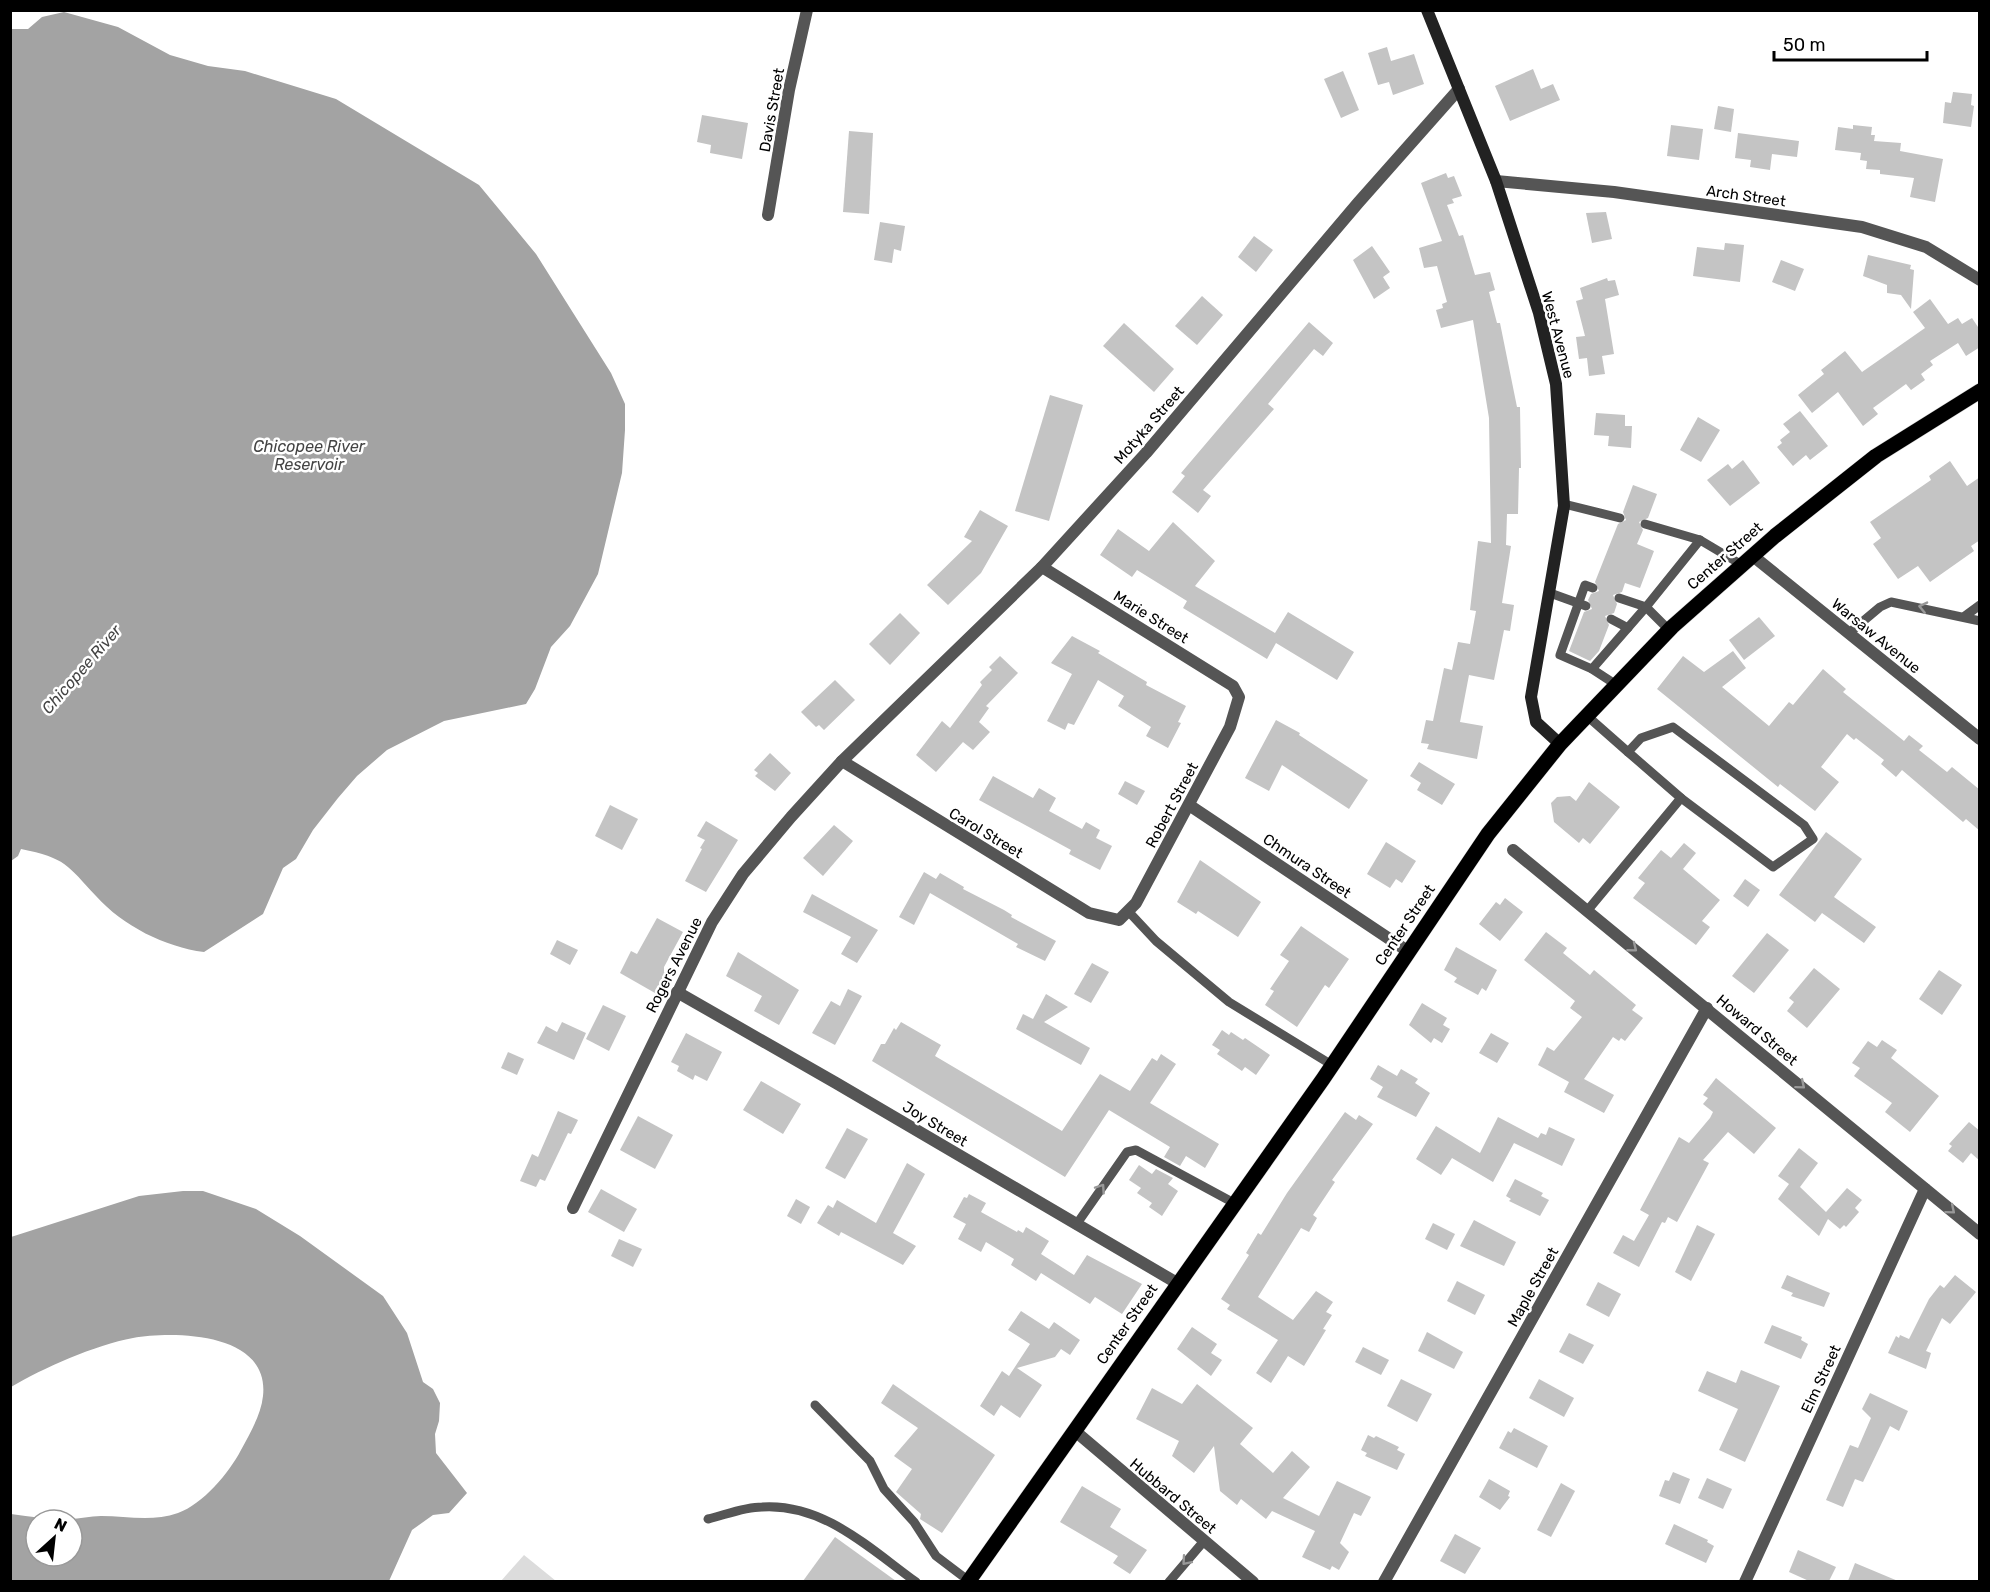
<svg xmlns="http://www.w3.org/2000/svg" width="1990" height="1592" font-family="Rubik,sans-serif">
	<rect width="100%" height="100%" fill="#fff"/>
	<polygon fill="#dcdcdc" points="524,1555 556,1581 501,1581"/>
	<g fill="#a3a3a3" fill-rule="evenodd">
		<path d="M64,12L118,27L170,55L208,66L245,71L336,99L479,185L536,254L611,373L625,404V430L622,473L598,574L570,626L551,647L535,689L526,704L444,721L387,750L357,776L338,798L313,830L296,859L283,868L263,914L204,952C165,947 123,926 96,896C67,865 66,858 21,849L18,856L11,861V29H28L42,17Z"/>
		<path d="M183,1191H203L256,1209L300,1236L383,1296L407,1333L423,1382L433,1389L440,1403L439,1421L435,1434L436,1453L467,1493L449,1513L433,1515L412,1530L389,1581H11V1514C30,1517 50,1519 69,1519C80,1519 90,1516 101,1516C127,1516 152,1522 178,1513C203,1504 229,1473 241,1450C250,1433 261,1415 263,1396C270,1332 174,1331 133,1338C95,1345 43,1368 11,1387V1237L139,1196ZM36,1520H72V1556H36Z"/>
	</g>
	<g fill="#c4c4c4">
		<polygon points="1387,47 1391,61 1414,54 1424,84 1393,95 1389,82 1378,85 1368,53"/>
		<polygon points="1533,69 1541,89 1553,84 1560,100 1510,121 1495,86"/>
		<polygon points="1343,71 1359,110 1341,118 1324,79"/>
		<polygon points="1953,92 1972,94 1971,105 1974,106 1971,127 1943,123 1945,102 1951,103"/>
		<polygon points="1718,106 1734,109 1731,132 1714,129"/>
		<polygon points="702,115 748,123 742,159 710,153 711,145 697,142"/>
		<polygon points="1671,125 1703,129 1699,160 1667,156"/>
		<polygon points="1853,125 1872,127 1871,135 1875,135 1874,141 1901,143 1900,151 1943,159 1935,202 1910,197 1914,178 1880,174 1880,170 1866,169 1867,161 1860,160 1861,153 1835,150 1838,127 1853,129"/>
		<polygon points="849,131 873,133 869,214 843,212"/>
		<polygon points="1738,133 1799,141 1797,157 1772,154 1770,170 1750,167 1751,160 1735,158"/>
		<polygon points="1446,173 1448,178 1454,176 1462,196 1452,199 1454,203 1447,205 1459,236 1463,235 1475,275 1490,272 1495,290 1489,292 1497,323 1500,323 1517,407 1520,407 1521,468 1519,468 1518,514 1507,514 1506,545 1511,546 1502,603 1514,605 1510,631 1504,630 1494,680 1469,675 1460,722 1483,726 1477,759 1427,749 1429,744 1421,743 1426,720 1433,721 1444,668 1452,670 1458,642 1470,644 1476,611 1470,610 1478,541 1491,543 1489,418 1473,320 1441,328 1436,310 1443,308 1442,304 1447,302 1437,266 1424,268 1419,248 1442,241 1421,183"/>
		<polygon points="1606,212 1612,239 1592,243 1586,213"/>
		<polygon points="880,222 905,226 901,251 894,249 892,263 874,260"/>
		<polygon points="1254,236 1273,250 1256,272 1238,257"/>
		<polygon points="1725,243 1744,245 1740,282 1693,276 1697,247 1724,250"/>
		<polygon points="1372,246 1390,272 1383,277 1390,288 1374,299 1353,260"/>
		<polygon points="1868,255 1911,265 1910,269 1914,270 1911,309 1901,295 1887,293 1887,285 1863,276"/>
		<polygon points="1781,260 1804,269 1795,291 1772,282"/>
		<polygon points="1607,278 1608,281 1615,280 1619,295 1605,299 1614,354 1602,356 1605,374 1589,376 1587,358 1579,359 1576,337 1585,336 1576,301 1583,299 1580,288"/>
		<polygon points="1202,296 1223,315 1197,345 1175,326"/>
		<polygon points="1930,299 1948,324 1958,318 1962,324 1972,318 1980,330 1980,347 1966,356 1958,343 1930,361 1933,365 1921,374 1925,380 1911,390 1906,384 1873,408 1878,414 1863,426 1838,392 1812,413 1798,395 1824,374 1821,370 1845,351 1862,372 1925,328 1913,312"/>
		<polygon points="1309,322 1333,343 1323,356 1314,349 1268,404 1274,409 1203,490 1211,496 1198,513 1172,492 1185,476 1181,473"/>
		<polygon points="1124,323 1174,369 1154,392 1103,346"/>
		<polygon points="1050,395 1083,405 1049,521 1015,511"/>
		<polygon points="1800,411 1828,446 1810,460 1806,455 1793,466 1777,447 1782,443 1780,440 1790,432 1783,424"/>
		<polygon points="1596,413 1625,415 1625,426 1632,426 1631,448 1608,446 1609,436 1594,435"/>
		<polygon points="1698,417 1720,430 1701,462 1680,450"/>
		<polygon points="1743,460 1760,483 1730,506 1707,480 1728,464 1732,469"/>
		<polygon points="1950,461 1967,486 1980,477 1980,540 1971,546 1974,551 1930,582 1918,566 1898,579 1873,544 1881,538 1870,522 1931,480 1929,476"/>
		<polygon points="1633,485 1657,494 1648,518 1639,522 1643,530 1637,544 1654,551 1640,588 1625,583 1622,592 1613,595 1617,604 1614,613 1605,616 1609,625 1599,651 1590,661 1569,651 1584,612 1592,609 1588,600 1591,594 1599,591 1595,582 1618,524 1626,520 1623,512"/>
		<polygon points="980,510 1008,526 981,573 948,605 927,585 972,541 964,537"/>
		<polygon points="1173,522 1215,561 1195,586 1275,633 1288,612 1354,652 1337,680 1276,643 1267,659 1183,608 1187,601 1137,570 1132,577 1100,555 1118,529 1149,551"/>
		<polygon points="900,613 920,633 890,665 869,644"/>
		<polygon points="1759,617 1775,636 1744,660 1729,640"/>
		<polygon points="1072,636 1100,651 1098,653 1147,682 1146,685 1186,706 1178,722 1181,723 1168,748 1146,736 1151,727 1118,706 1124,696 1098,680 1074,725 1068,723 1065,730 1047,721 1072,674 1051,663"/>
		<polygon points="1733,651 1746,668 1722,687 1769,726 1789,702 1793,705 1823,669 1846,689 1843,692 1904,741 1909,735 1923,746 1919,750 1947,772 1952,767 1980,790 1980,831 1966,819 1963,822 1902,770 1896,777 1881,764 1884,760 1856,738 1854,740 1847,734 1821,767 1839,782 1815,811 1780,784 1778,787 1657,689 1683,656 1704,672"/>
		<polygon points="1000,656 1018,673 986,706 989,708 979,722 990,732 973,750 963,742 936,772 916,755 942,721 950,728 982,685 980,682 992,670 989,667"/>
		<polygon points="835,680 855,700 824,730 819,725 816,727 801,712"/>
		<polygon points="1276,720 1300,733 1299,735 1368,780 1349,809 1282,765 1269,791 1245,778"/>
		<polygon points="770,753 791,773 775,791 755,776 758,773 754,770"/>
		<polygon points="1419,762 1455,784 1442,805 1417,790 1421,783 1410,776"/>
		<polygon points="993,776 1033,798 1039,788 1056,798 1049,811 1082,829 1086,822 1100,830 1096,838 1112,846 1100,870 1069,854 1071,850 979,800"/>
		<polygon points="1125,781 1145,791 1137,805 1118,794"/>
		<polygon points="1589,782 1620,807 1590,844 1583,838 1579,843 1554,822 1551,803 1557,797 1570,796 1576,801"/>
		<polygon points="610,805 638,819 622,850 595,836"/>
		<polygon points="706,821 738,840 706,892 685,881 702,849 700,848 705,840 697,836"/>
		<polygon points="834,825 853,841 823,876 803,858"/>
		<polygon points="1826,832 1862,859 1834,897 1876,927 1864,943 1822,913 1815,922 1779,895"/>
		<polygon points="1386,842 1416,861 1402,883 1396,879 1390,888 1367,874"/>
		<polygon points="1684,843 1696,853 1683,869 1720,900 1702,921 1710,927 1696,945 1633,898 1645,883 1638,878 1661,850 1671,858"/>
		<polygon points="1200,860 1261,902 1238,937 1198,911 1196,914 1177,902"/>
		<polygon points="924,872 936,879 940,873 964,887 963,889 1004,910 1012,915 1011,917 1056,941 1045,961 1016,947 1018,944 930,893 914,925 899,917"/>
		<polygon points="1745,879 1760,890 1748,907 1733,896"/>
		<polygon points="812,894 878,930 857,963 841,954 851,937 803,912"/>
		<polygon points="1505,898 1523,912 1500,941 1479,924 1496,902 1500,905"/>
		<polygon points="657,918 683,932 664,967 664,972 669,974 660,993 656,990 655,993 620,973 631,951 637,954"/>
		<polygon points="1301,926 1349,959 1329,988 1325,985 1297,1027 1265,1005 1274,991 1270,989 1289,961 1280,955"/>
		<polygon points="1546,932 1567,948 1563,953 1590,975 1594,970 1636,1005 1632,1010 1643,1018 1625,1041 1621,1038 1619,1041 1613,1037 1584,1079 1614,1095 1604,1113 1564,1092 1569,1082 1538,1065 1547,1047 1554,1051 1582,1017 1570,1008 1575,1001 1524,960"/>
		<polygon points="1767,933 1789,950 1754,993 1732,976"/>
		<polygon points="557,940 578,950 570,965 550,954"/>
		<polygon points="1456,947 1497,970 1486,991 1482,988 1478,995 1454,982 1457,978 1444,970"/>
		<polygon points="738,952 799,990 779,1025 754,1011 762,996 726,976"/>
		<polygon points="1092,963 1109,972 1091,1003 1074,994"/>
		<polygon points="1814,968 1840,989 1807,1028 1787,1011 1794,1002 1789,998"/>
		<polygon points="1939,970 1962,985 1942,1015 1919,999"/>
		<polygon points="848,989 862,996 835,1045 812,1033 831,1001 840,1006"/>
		<polygon points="1046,994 1068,1007 1044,1022 1090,1048 1081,1065 1016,1029 1023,1014 1033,1019"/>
		<polygon points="1422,1003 1447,1018 1443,1025 1450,1029 1442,1043 1434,1038 1431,1043 1409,1025"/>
		<polygon points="603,1005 626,1016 609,1051 586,1039"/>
		<polygon points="562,1022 586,1033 574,1060 537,1043 546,1026 557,1032"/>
		<polygon points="901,1022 941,1045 935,1056 1062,1131 1100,1074 1130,1091 1152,1058 1157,1061 1161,1054 1176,1064 1150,1103 1219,1144 1205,1168 1186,1156 1180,1166 1164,1157 1170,1147 1109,1110 1065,1177 872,1061 881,1044 885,1044 894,1028 896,1030"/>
		<polygon points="1222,1030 1229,1035 1231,1032 1243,1040 1245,1038 1270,1055 1256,1075 1245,1067 1242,1071 1217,1054 1220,1050 1212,1045"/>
		<polygon points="686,1033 722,1052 707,1081 695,1075 693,1080 677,1071 679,1066 671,1062"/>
		<polygon points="1491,1033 1509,1043 1497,1063 1479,1053"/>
		<polygon points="1882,1040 1897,1050 1891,1058 1939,1096 1910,1132 1885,1112 1892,1103 1854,1076 1860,1068 1852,1063 1868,1041 1877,1047"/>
		<polygon points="508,1052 524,1059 517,1075 501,1068"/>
		<polygon points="1378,1065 1397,1076 1401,1069 1418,1079 1415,1083 1430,1093 1416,1117 1377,1097 1383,1087 1370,1079"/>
		<polygon points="1716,1078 1776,1128 1754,1154 1728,1132 1703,1160 1709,1163 1677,1222 1668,1217 1665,1223 1662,1222 1639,1267 1613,1253 1623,1235 1634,1241 1649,1215 1640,1210 1679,1137 1689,1143 1710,1118 1713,1112 1703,1104 1708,1098 1703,1095"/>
		<polygon points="761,1081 801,1104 783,1134 743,1110"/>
		<polygon points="558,1111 578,1120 571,1134 568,1133 545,1181 540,1179 536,1187 520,1181 532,1154 538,1157"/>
		<polygon points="1345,1112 1356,1120 1359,1115 1373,1124 1332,1180 1335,1182 1313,1215 1317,1218 1309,1232 1301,1228 1258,1297 1293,1320 1316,1291 1333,1302 1326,1312 1332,1315 1323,1329 1326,1330 1304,1366 1288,1356 1271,1383 1256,1373 1278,1340 1227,1309 1230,1305 1221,1299 1249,1255 1246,1253 1258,1233 1261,1235 1287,1193"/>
		<polygon points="638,1116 673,1135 655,1169 620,1150"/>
		<polygon points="1498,1117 1538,1138 1541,1133 1546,1135 1549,1127 1575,1139 1562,1166 1514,1143 1493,1182 1452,1158 1441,1175 1416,1159 1436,1126 1480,1153"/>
		<polygon points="1969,1122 1980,1131 1980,1161 1971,1153 1963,1163 1948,1151 1952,1146 1949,1144"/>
		<polygon points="847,1128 868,1139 845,1179 825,1168"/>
		<polygon points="1799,1148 1818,1163 1800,1187 1826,1212 1847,1188 1862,1200 1855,1208 1859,1212 1846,1227 1844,1225 1840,1229 1828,1219 1819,1236 1778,1199 1789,1184 1778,1176"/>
		<polygon points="907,1163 925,1174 893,1233 916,1246 903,1265 841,1232 839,1236 817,1223 828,1205 833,1208 837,1200 876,1223"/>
		<polygon points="1139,1165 1152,1174 1156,1169 1173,1178 1168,1184 1178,1191 1162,1216 1149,1207 1152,1203 1137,1193 1141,1188 1129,1180"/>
		<polygon points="1515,1179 1543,1193 1541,1196 1549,1200 1540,1216 1509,1201 1511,1199 1506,1196"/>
		<polygon points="601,1189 637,1209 624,1232 588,1212"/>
		<polygon points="969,1194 986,1203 981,1212 1017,1232 1018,1230 1023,1233 1026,1227 1049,1241 1041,1254 1074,1275 1087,1255 1142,1284 1122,1314 1095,1297 1090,1304 1041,1273 1036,1281 1011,1265 1014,1259 986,1242 981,1252 958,1239 966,1224 953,1217 964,1197 967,1198"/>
		<polygon points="796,1199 810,1207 801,1224 787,1216"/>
		<polygon points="1474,1220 1516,1242 1504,1266 1460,1246"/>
		<polygon points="1433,1223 1455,1234 1447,1250 1425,1239"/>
		<polygon points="1697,1225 1715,1234 1691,1281 1675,1272"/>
		<polygon points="619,1239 642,1249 633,1267 611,1256"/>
		<polygon points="1787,1275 1830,1293 1824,1307 1791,1296 1793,1293 1781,1288"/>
		<polygon points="1955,1275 1976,1292 1950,1324 1942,1318 1926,1351 1931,1353 1926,1369 1888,1353 1896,1336 1899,1338 1900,1335 1909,1339 1929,1299 1940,1285 1944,1288"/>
		<polygon points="1457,1281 1485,1295 1475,1315 1447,1301"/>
		<polygon points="1598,1282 1621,1294 1609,1317 1586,1305"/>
		<polygon points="1021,1311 1049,1329 1054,1322 1080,1340 1070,1355 1061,1349 1055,1357 1017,1368 1042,1385 1020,1418 1001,1405 994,1416 980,1406 1002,1371 1009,1376 1030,1344 1008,1330"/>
		<polygon points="1772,1325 1802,1337 1801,1340 1808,1344 1801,1359 1764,1343"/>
		<polygon points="1192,1327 1217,1344 1211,1353 1222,1360 1211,1376 1177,1349"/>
		<polygon points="1427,1332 1463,1352 1454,1369 1418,1351"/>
		<polygon points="1569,1333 1594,1345 1583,1364 1559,1352"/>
		<polygon points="1363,1347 1389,1360 1381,1375 1355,1362"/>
		<polygon points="1741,1370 1780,1386 1745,1462 1719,1450 1738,1409 1698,1391 1707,1371 1736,1383"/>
		<polygon points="1401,1379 1432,1394 1417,1422 1387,1406"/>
		<polygon points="1539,1379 1574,1398 1564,1417 1529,1398"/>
		<polygon points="893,1384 995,1455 942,1533 920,1519 921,1514 896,1492 912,1469 894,1456 918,1428 881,1403"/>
		<polygon points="1197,1384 1253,1428 1240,1444 1273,1473 1292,1451 1310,1467 1283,1498 1319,1516 1337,1481 1371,1497 1361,1516 1354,1513 1340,1543 1349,1552 1339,1570 1332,1566 1330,1570 1302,1557 1315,1531 1272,1511 1266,1519 1241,1499 1237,1505 1220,1491 1214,1446 1194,1473 1172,1456 1179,1441 1136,1419 1152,1388 1182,1404"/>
		<polygon points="1870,1393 1908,1411 1899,1431 1890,1426 1863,1482 1855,1479 1843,1507 1826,1500 1850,1445 1858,1448 1871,1418 1862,1409"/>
		<polygon points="1514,1428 1548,1446 1537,1468 1499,1448 1508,1431 1511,1433"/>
		<polygon points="1368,1435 1374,1438 1376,1436 1399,1447 1397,1450 1405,1454 1397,1470 1365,1456 1367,1453 1361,1450"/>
		<polygon points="1673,1472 1690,1479 1680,1504 1659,1496 1665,1480 1669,1481"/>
		<polygon points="1707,1478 1732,1489 1723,1509 1698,1498"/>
		<polygon points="1489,1479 1510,1491 1508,1496 1510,1497 1500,1510 1479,1497"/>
		<polygon points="1561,1483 1575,1491 1551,1537 1537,1530"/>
		<polygon points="1082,1486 1121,1509 1110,1527 1147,1550 1130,1574 1113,1563 1118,1556 1060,1522"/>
		<polygon points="1674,1524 1708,1540 1707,1542 1714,1546 1706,1563 1665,1544"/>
		<polygon points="1455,1534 1481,1548 1465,1574 1440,1561"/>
		<polygon points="835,1537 896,1581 803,1581"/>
		<polygon points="1798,1550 1836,1567 1829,1581 1809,1581 1789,1572"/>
		<polygon points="1855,1563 1898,1581 1848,1581"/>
	</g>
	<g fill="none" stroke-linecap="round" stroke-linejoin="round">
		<g stroke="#dbdbdb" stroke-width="16">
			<polyline id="primary" points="968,1582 1323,1079 1488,834 1560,744 1672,627 1775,536 1876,456 1980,391"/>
		</g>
		<g stroke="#555" stroke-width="9">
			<polyline points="1564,504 1620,518"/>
			<polyline points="1645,524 1700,540"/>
			<polyline points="1593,588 1585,585 1560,655 1592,669 1646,607 1619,598"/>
			<polyline points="1550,593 1586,606"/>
			<polyline points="1965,616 1980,605"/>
			<polyline points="1611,619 1628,628"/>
			<polyline points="1669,630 1646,607 1700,540 1742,565"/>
			<polyline points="1849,633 1880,607 1891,602 1980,621"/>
			<polyline points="1592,669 1615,684"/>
			<polyline points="1586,715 1628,752"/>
			<polygon points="1673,727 1804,825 1813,839 1773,867 1681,798 1628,752 1641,738"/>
			<polyline points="1128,911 1156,941 1229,1002 1332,1065"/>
			<polyline points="1587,911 1681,798"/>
			<polyline points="1076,1225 1127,1152 1136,1150 1234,1203"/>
			<polyline points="815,1405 870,1461 884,1489 914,1522 936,1556 969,1581"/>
			<path d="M708,1519C725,1515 744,1507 762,1507C823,1503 869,1548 916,1582"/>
			<polyline points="1169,1582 1204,1541"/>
		</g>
		<g stroke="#555" stroke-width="12">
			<polyline points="1496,181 1614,192 1862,227 1926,247 1980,280"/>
			<polyline points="768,215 789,90 807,10"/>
			<polyline points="1753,556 1980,739"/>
			<polyline points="842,761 1089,913 1119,920 1136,903 1230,727 1239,697 1233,686 1042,567"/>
			<polyline points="1189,805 1409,952"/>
			<polyline points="1513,850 1980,1234"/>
			<polyline points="677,992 836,1083 1177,1283"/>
			<polyline points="573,1208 712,922 743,874 791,817 842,761 1042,567 1146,453 1358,203 1459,89"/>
			<polyline points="1075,1431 1253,1582"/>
			<polyline points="1384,1582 1707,1008"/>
			<polyline points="1745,1582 1925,1189"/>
		</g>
		<polyline stroke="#222" stroke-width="12" points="1427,10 1496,181 1539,313 1556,384 1564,506 1531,697 1536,722 1560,744"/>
		<use href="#primary" stroke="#000" stroke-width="15"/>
	</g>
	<defs><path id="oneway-chevron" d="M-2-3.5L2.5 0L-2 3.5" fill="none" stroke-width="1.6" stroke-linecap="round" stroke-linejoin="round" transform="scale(1.5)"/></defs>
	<g stroke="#999">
		<use href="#oneway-chevron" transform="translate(1923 607) rotate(-167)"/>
		<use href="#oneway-chevron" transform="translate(1633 948) rotate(39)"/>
		<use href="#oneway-chevron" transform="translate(1801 1085) rotate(40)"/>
		<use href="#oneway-chevron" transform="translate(1101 1188) rotate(-56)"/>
		<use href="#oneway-chevron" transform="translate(1951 1210) rotate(40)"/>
		<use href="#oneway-chevron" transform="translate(1186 1561) rotate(131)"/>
	</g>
	<g text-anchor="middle" stroke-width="5" stroke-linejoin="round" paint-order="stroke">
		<g font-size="15" fill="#000" stroke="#fff">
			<text transform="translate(772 110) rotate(-80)" y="5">Davis Street</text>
			<text transform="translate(1746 196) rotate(8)" y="5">Arch Street</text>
			<text transform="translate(1558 335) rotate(75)" y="5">West Avenue</text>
			<text transform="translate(1149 425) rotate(-49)" y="5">Motyka Street</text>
			<text transform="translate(1725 556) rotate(-41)" y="5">Center Street</text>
			<text transform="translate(1151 617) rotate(32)" y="5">Marie Street</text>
			<text transform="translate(1876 636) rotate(39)" y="5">Warsaw Avenue</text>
			<text transform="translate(1172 805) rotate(-62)" y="5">Robert Street</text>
			<text transform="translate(986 833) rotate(31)" y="5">Carol Street</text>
			<text transform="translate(1307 866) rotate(34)" y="5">Chmura Street</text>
			<text transform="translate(1405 925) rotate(-56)" y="5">Center Street</text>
			<text transform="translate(674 965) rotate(-63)" y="5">Rogers Avenue</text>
			<text transform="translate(1757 1030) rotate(40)" y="5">Howard Street</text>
			<text transform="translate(935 1124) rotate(31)" y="5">Joy Street</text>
			<text transform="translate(1533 1287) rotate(-61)" y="5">Maple Street</text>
			<text transform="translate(1127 1324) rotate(-55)" y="5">Center Street</text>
			<text transform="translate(1821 1379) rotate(-65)" y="5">Elm Street</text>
			<text transform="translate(1173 1496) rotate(40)" y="5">Hubbard Street</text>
		</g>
		<g font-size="16" font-style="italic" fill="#444" stroke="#fff">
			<text x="309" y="452">Chicopee River<tspan x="309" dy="18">Reservoir</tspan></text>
			<text transform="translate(81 669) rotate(-49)" y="6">Chicopee River</text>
		</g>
	</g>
	<rect width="1990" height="1592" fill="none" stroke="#000000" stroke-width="24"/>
	<g transform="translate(54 1538) rotate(27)"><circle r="28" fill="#ffffff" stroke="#999999" stroke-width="1.5"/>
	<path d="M0-4.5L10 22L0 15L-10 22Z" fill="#000000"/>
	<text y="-9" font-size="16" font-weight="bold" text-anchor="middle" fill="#000000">N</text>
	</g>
	<path d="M1774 51v9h153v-9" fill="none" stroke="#000000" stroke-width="3"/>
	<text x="1783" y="51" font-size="18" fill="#000000" stroke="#ffffff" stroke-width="4.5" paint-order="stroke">50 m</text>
</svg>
